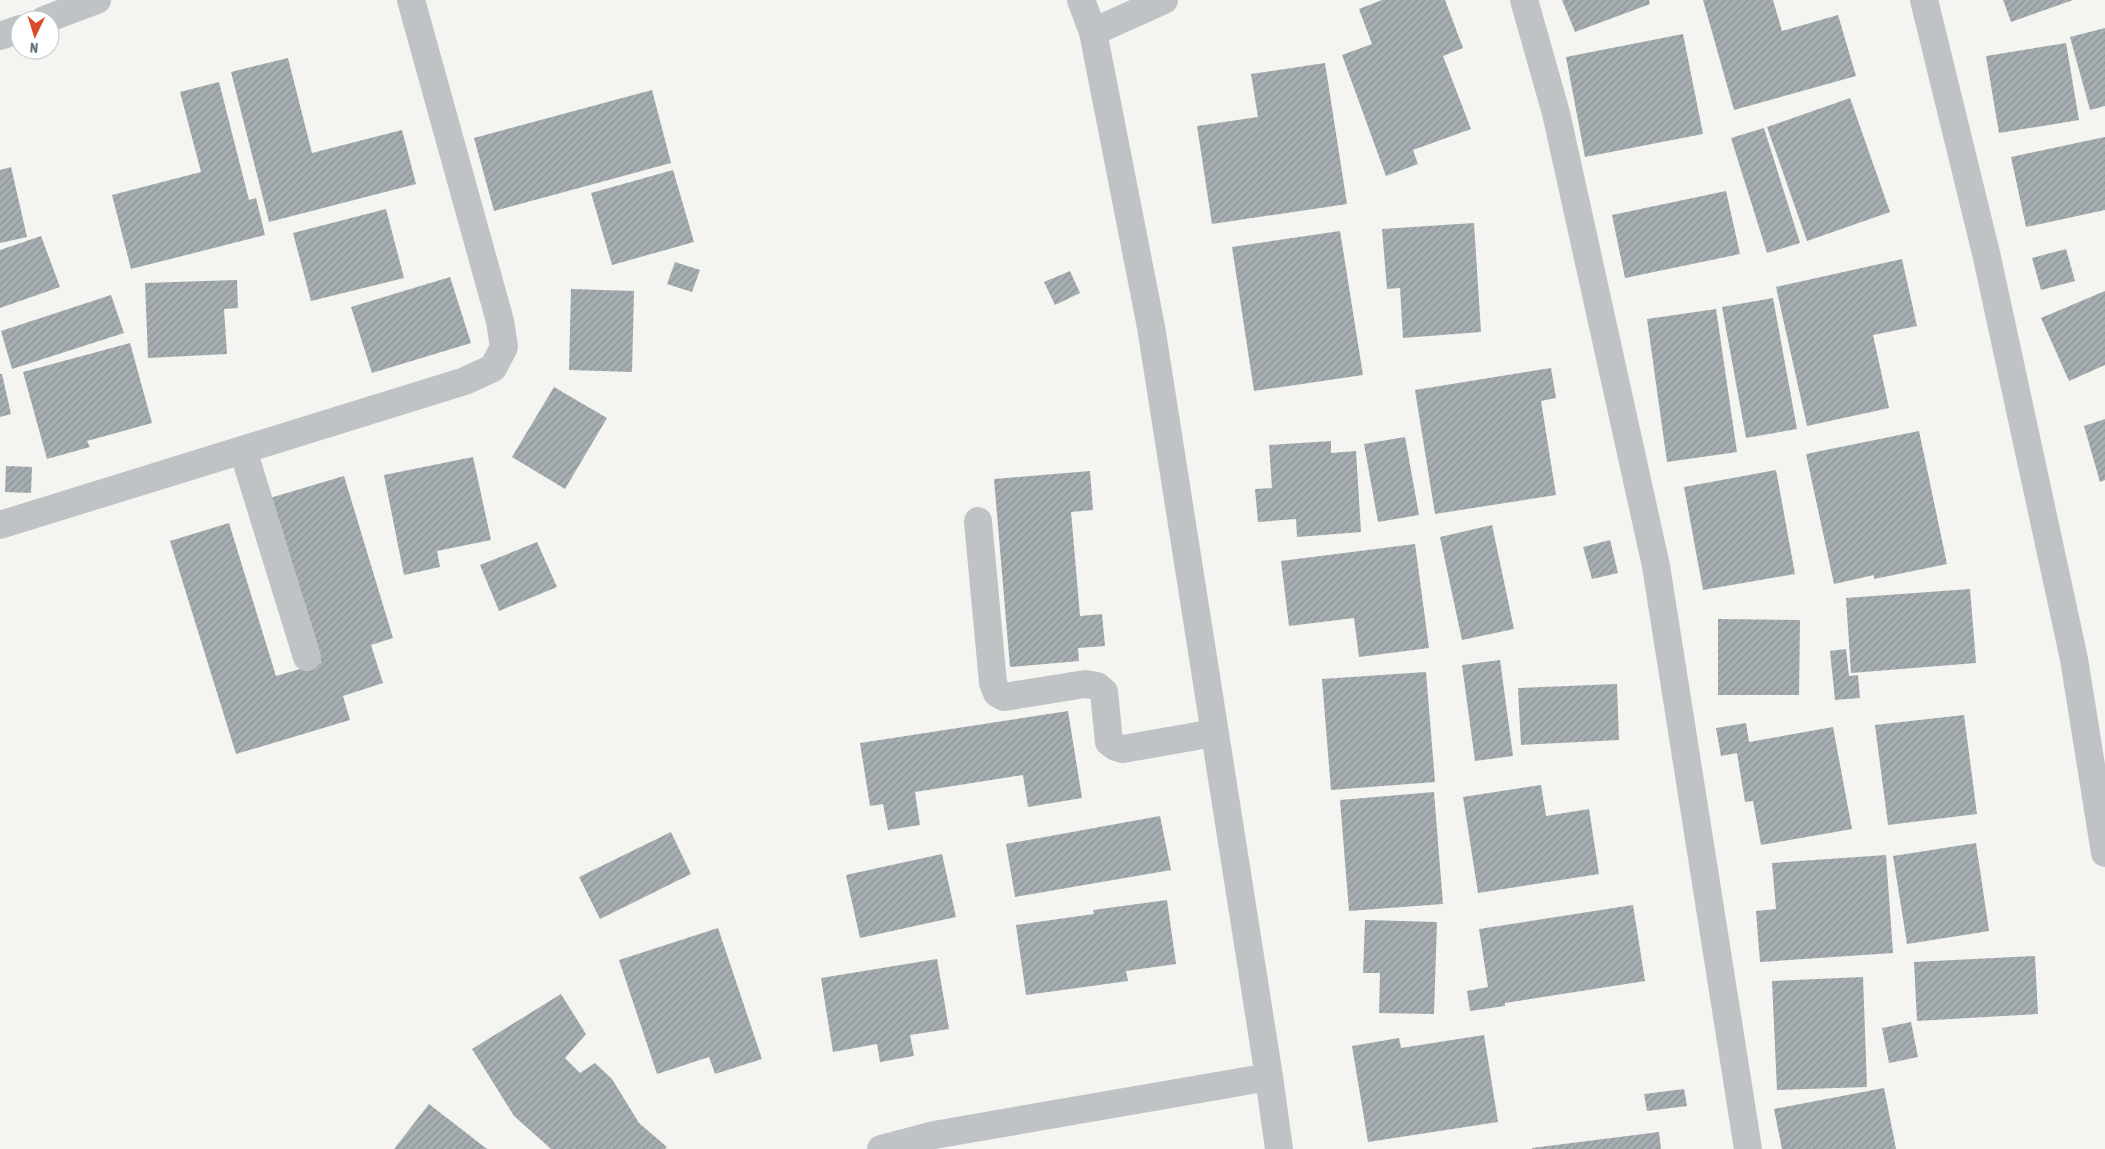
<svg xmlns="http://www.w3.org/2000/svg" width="2105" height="1149" font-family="'Asap Condensed',sans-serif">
	<defs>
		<pattern id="building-hatch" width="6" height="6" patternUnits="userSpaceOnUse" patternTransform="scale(1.25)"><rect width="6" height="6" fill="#a6aeb2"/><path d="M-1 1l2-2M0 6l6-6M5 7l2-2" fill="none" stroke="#8b9296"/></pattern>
	</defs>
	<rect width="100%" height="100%" fill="#f4f4f0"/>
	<g fill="url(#building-hatch)">
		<polygon points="1382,0 1445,0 1463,48 1443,56 1471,129 1413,150 1418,164 1386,176 1342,55 1372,44 1359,9"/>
		<polygon points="1562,0 1649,0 1650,4 1575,32"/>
		<polygon points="1703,0 1773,0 1782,31 1838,15 1856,76 1734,110"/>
		<polygon points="2003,0 2073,0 2011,22"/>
		<polygon points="2105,28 2105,106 2090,110 2070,37"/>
		<polygon points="1683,34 1703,134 1585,157 1566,57"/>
		<polygon points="2066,43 2079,120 1999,133 1986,56"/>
		<polygon points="288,58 312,153 402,130 416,184 269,222 231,72"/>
		<polygon points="1325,63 1347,204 1212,224 1197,126 1258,117 1251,74"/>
		<polygon points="219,82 249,200 256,198 265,235 131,269 112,195 201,172 180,92"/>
		<polygon points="652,90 671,163 494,211 474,138"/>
		<polygon points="1850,98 1890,212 1807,241 1767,127"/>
		<polygon points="1764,128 1800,243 1767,253 1731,138"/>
		<polygon points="2105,137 2105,210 2026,227 2011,157"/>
		<polygon points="11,167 27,237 0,243 0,170"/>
		<polygon points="673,170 694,242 612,265 591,193"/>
		<polygon points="1726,191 1740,254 1625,278 1612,215"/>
		<polygon points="386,209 404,278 311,301 293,233"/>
		<polygon points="1474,223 1481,332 1403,338 1400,288 1387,289 1382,229"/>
		<polygon points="1340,231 1363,375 1254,391 1232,247"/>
		<polygon points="41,236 60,287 0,308 0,250"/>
		<polygon points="2066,249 2075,281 2041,290 2032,258"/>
		<polygon points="1902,259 1917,326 1873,335 1889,408 1807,426 1776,287"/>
		<polygon points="675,262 700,270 692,292 667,284"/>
		<polygon points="1070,271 1080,293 1055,305 1044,282"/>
		<polygon points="450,277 471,343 372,373 351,307"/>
		<polygon points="237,280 238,308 224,309 227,354 148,358 145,283"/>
		<polygon points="571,289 634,291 632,372 569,370"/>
		<polygon points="2105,291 2105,365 2069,381 2041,318"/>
		<polygon points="111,295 124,333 12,369 1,331"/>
		<polygon points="1773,298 1797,429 1746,438 1722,307"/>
		<polygon points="1716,309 1737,452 1667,462 1647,319"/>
		<polygon points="130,343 152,423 87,441 90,447 47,459 23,372"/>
		<polygon points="1551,368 1556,398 1541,401 1556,495 1435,514 1415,390"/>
		<polygon points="0,374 2,374 11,414 0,417"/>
		<polygon points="554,387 607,418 565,489 512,457"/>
		<polygon points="2105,419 2105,480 2100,482 2084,426"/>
		<polygon points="1919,431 1947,564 1874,579 1874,575 1834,584 1806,454"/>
		<polygon points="1405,437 1419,515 1378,522 1364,444"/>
		<polygon points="1331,441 1331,453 1356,451 1361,532 1297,537 1296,519 1258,522 1255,489 1272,488 1269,445"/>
		<polygon points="473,457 491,540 437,551 440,567 404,575 384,475"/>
		<polygon points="6,466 32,467 31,493 5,492"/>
		<polygon points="1776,470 1795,574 1703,590 1684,487"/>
		<polygon points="1090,471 1093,510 1071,512 1080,616 1102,614 1105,646 1078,648 1079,661 1010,667 994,479"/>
		<polygon points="344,476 393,638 371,645 383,683 343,696 350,720 236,754 170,541 229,523 276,676 321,663 270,498"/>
		<polygon points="1492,525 1514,629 1462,640 1440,537"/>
		<polygon points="1610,540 1618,573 1592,579 1583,547"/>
		<polygon points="537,542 557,587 499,611 480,565"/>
		<polygon points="1415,544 1429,648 1359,657 1354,618 1289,626 1281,561"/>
		<polygon points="1970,589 1976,663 1851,673 1846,598"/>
		<polygon points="1718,619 1800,620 1799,695 1718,695"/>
		<polygon points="1846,649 1849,676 1858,675 1860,698 1835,700 1830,651"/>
		<polygon points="1500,660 1513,756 1475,761 1462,665"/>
		<polygon points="1426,672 1435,782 1331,790 1322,679"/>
		<polygon points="1617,684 1619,740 1521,745 1518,688"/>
		<polygon points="1068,711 1082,798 1028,807 1023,775 915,792 920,825 888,830 883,804 870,806 860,743"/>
		<polygon points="1964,715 1977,814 1888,825 1875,725"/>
		<polygon points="1746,723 1749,742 1833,727 1852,829 1761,845 1753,801 1745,802 1737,753 1721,756 1716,728"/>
		<polygon points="1541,785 1546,816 1589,809 1599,874 1478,893 1463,797"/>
		<polygon points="1434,792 1443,904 1349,911 1340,800"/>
		<polygon points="1160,816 1171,870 1015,897 1006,844"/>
		<polygon points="671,832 691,874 600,919 579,877"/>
		<polygon points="1976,843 1989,931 1907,944 1893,856"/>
		<polygon points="942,854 956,917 860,938 846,875"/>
		<polygon points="1886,855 1893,953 1760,962 1756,911 1776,909 1772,863"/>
		<polygon points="1167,900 1176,964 1126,971 1128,981 1026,995 1016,925 1094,914 1093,910"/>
		<polygon points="1633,905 1645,981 1505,1003 1505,1006 1470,1011 1467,991 1488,987 1479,929"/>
		<polygon points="1365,920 1437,922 1434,1014 1379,1013 1380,973 1363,973"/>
		<polygon points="718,928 762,1059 715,1074 709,1057 657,1074 619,960"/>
		<polygon points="2035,956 2038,1014 1917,1021 1914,962"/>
		<polygon points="937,959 949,1029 910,1035 914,1056 880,1062 877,1044 833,1052 821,978"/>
		<polygon points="1863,977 1867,1087 1777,1090 1772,981"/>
		<polygon points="561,994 586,1034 565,1058 580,1073 595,1063 612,1079 639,1123 667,1147 665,1149 551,1149 514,1116 472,1049"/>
		<polygon points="1911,1022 1918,1057 1889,1063 1882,1028"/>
		<polygon points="1484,1035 1498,1122 1368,1142 1352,1046 1399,1038 1401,1048"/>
		<polygon points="1884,1088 1896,1149 1782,1149 1774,1109"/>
		<polygon points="1684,1089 1687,1106 1647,1111 1644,1094"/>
		<polygon points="429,1104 487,1149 394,1149"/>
		<polygon points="1659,1132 1661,1149 1532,1149 1532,1148"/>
	</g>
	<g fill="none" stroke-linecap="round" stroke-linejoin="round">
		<g stroke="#bfc3c6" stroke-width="28">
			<polyline points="1081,0 1093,32 1151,327 1269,1077 1279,1149"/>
			<polyline points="1524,0 1556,113 1656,566 1748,1149"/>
			<polyline points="1924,0 1986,253 2074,659 2105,853"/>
			<polyline points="44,20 97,0"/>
			<polyline points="1093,32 1164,0"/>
			<polyline points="0,36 20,29"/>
			<polyline points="243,450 307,657"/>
			<polyline points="978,521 993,683 997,693 1004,697 1085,684 1097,686 1104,692 1109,742 1116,747 1123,749 1214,733"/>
			<polyline points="0,525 465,381 493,368 504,347 500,321 411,0"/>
			<polyline points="881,1149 934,1135 1269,1077"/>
		</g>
	</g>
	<g transform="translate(35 35) rotate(184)"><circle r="24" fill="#ffffff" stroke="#c1c7cc"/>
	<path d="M0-4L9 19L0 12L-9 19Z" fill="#d84c2c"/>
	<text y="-8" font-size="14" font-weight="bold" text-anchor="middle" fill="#64747f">N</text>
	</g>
</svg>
